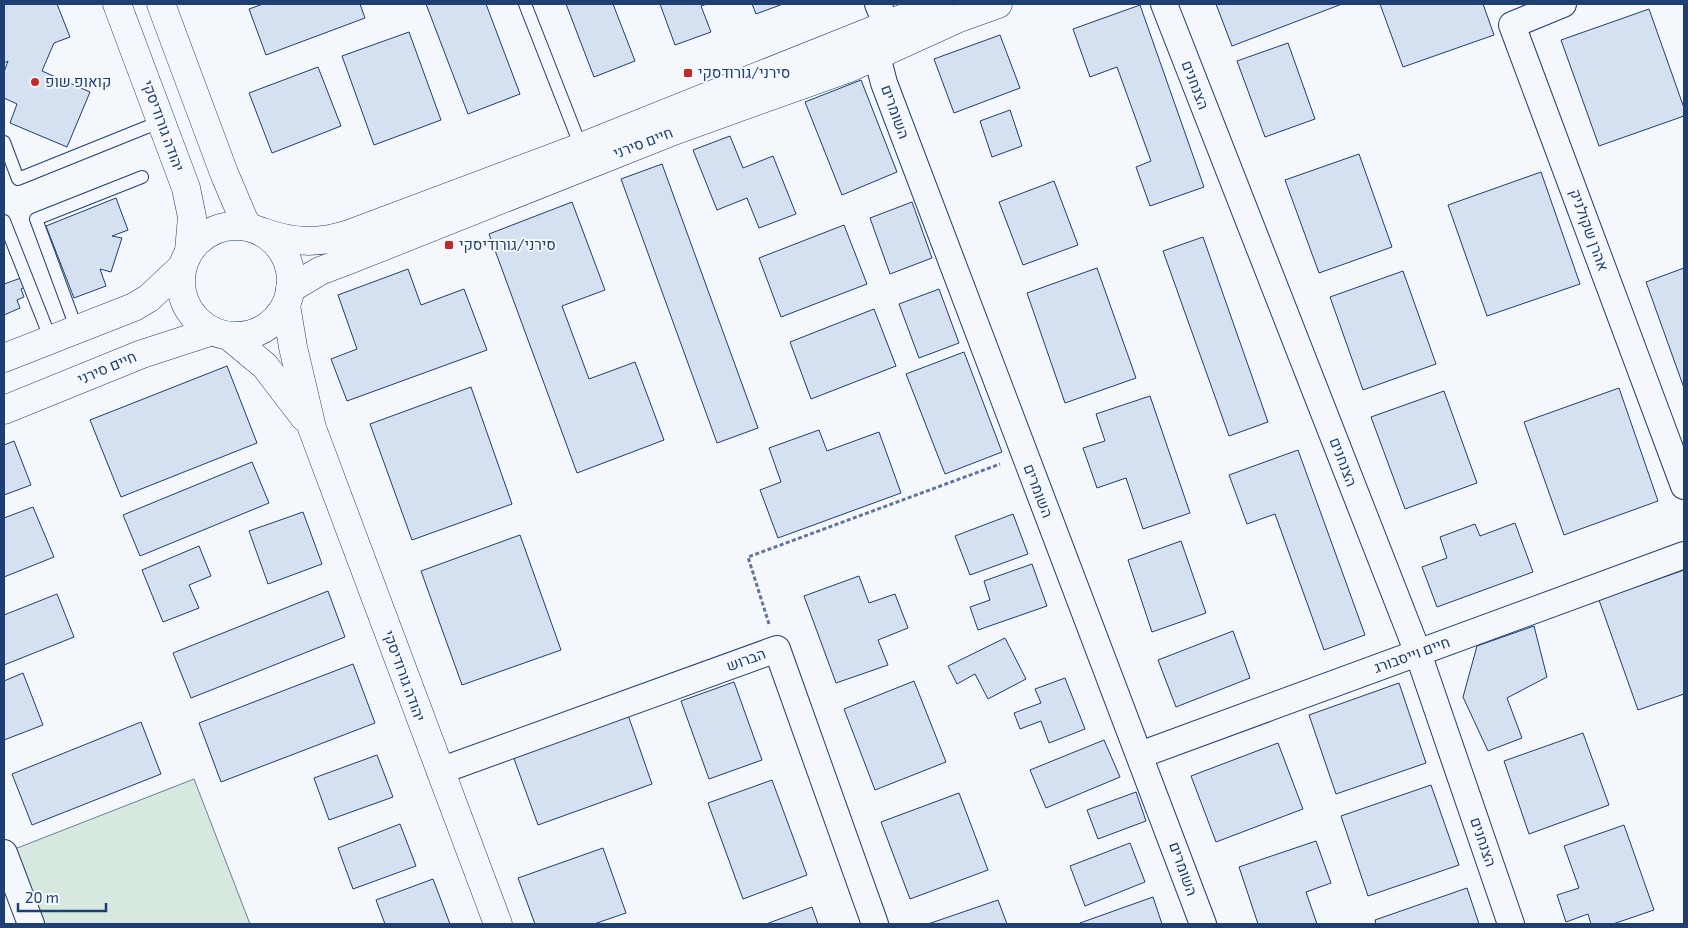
<svg xmlns="http://www.w3.org/2000/svg" width="1688" height="928" font-family="'Exo 2',Heebo,sans-serif">
	<rect width="100%" height="100%" fill="#f4f7fb"/>
	<polygon fill="#d7e8df" stroke="#687fa3" points="194,779 250,924 35,924 7,852"/>
	<g fill="#d5e0f0" stroke="#1d3f73">
		<polygon points="4,4 57,4 70,37 54,43 42,71 90,92 67,147 10,123 17,104 4,98 4,72 8,61 4,63"/>
		<polygon points="263,4 360,4 365,18 266,55 249,9"/>
		<polygon points="426,4 486,4 520,94 468,114"/>
		<polygon points="566,4 613,4 635,61 594,77"/>
		<polygon points="660,4 707,4 701,6 711,32 675,45"/>
		<polygon points="752,4 783,4 756,14"/>
		<polygon points="1216,4 1342,4 1232,46"/>
		<polygon points="1380,4 1483,4 1494,35 1403,67"/>
		<polygon points="1140,5 1204,187 1150,206 1136,167 1151,161 1117,67 1090,77 1073,29"/>
		<polygon points="1649,9 1684,108 1684,116 1599,146 1561,40"/>
		<polygon points="409,32 441,120 374,145 342,56"/>
		<polygon points="1000,35 1020,88 954,113 934,59"/>
		<polygon points="1288,43 1315,119 1265,137 1237,61"/>
		<polygon points="318,67 341,126 272,153 249,93"/>
		<polygon points="861,80 897,172 842,195 805,102"/>
		<polygon points="1010,110 1022,146 992,157 980,121"/>
		<polygon points="730,136 743,168 773,156 796,214 759,228 747,198 717,210 693,150"/>
		<polygon points="1359,154 1392,247 1319,273 1285,180"/>
		<polygon points="662,164 758,428 717,443 621,179"/>
		<polygon points="1541,172 1580,284 1487,316 1448,205"/>
		<polygon points="1054,181 1078,245 1023,265 999,202"/>
		<polygon points="116,198 128,230 112,236 122,238 111,272 100,269 106,286 74,298 46,226"/>
		<polygon points="572,202 605,290 562,306 589,379 635,362 664,440 577,473 489,234"/>
		<polygon points="912,202 932,258 890,274 870,218"/>
		<polygon points="844,225 867,284 781,317 759,258"/>
		<polygon points="1203,237 1268,422 1229,436 1163,251"/>
		<polygon points="1097,268 1136,378 1065,403 1027,293"/>
		<polygon points="1684,268 1684,388 1646,282"/>
		<polygon points="408,269 421,305 464,289 487,350 347,401 331,359 357,349 338,295"/>
		<polygon points="1403,271 1436,364 1363,390 1330,297"/>
		<polygon points="21,278 25,287 21,289 24,297 17,300 20,308 4,315 4,284"/>
		<polygon points="939,289 959,343 919,358 899,304"/>
		<polygon points="874,309 896,366 811,399 790,342"/>
		<polygon points="964,352 1002,452 945,474 906,374"/>
		<polygon points="227,366 257,443 121,497 90,420"/>
		<polygon points="471,387 512,504 412,540 370,424"/>
		<polygon points="1619,388 1658,501 1564,535 1524,422"/>
		<polygon points="1444,391 1477,483 1405,509 1371,417"/>
		<polygon points="1150,396 1190,513 1143,529 1126,478 1097,488 1083,448 1105,441 1096,414"/>
		<polygon points="819,430 827,451 879,432 901,493 778,538 760,490 781,482 769,448"/>
		<polygon points="14,441 31,485 4,495 4,445"/>
		<polygon points="1298,450 1365,635 1324,650 1275,514 1247,524 1229,475"/>
		<polygon points="252,462 269,503 140,556 123,515"/>
		<polygon points="33,507 54,557 4,577 4,518"/>
		<polygon points="303,512 322,564 268,584 249,531"/>
		<polygon points="1013,514 1028,554 970,575 955,536"/>
		<polygon points="1515,523 1533,572 1437,607 1422,567 1447,558 1440,537 1475,524 1480,536"/>
		<polygon points="520,535 561,650 462,685 421,571"/>
		<polygon points="1181,541 1206,613 1152,632 1128,560"/>
		<polygon points="199,546 211,576 189,585 199,608 163,622 142,570"/>
		<polygon points="1032,564 1047,606 978,630 970,607 990,600 984,581"/>
		<polygon points="1684,570 1684,694 1638,710 1599,600"/>
		<polygon points="859,576 869,603 895,594 908,628 878,640 888,665 836,683 804,596"/>
		<polygon points="328,591 345,637 191,698 173,653"/>
		<polygon points="57,594 74,637 4,665 4,615"/>
		<polygon points="1534,626 1547,677 1507,698 1522,738 1488,751 1463,697 1477,646"/>
		<polygon points="1233,631 1250,678 1176,707 1158,660"/>
		<polygon points="1005,638 1026,679 988,699 975,674 957,684 948,666"/>
		<polygon points="353,664 375,723 221,782 199,723"/>
		<polygon points="23,673 43,725 4,740 4,681"/>
		<polygon points="1065,678 1085,729 1049,743 1041,721 1020,729 1014,713 1041,703 1035,689"/>
		<polygon points="914,681 946,762 875,790 844,709"/>
		<polygon points="734,682 762,760 709,779 681,701"/>
		<polygon points="1399,683 1426,763 1336,794 1309,715"/>
		<polygon points="628,715 652,784 538,825 513,756"/>
		<polygon points="141,722 161,774 32,825 12,774"/>
		<polygon points="1583,733 1609,805 1529,834 1504,761"/>
		<polygon points="1104,740 1120,777 1046,808 1030,770"/>
		<polygon points="1278,743 1303,809 1216,842 1191,776"/>
		<polygon points="377,755 393,797 329,820 314,778"/>
		<polygon points="772,780 807,875 743,899 708,803"/>
		<polygon points="1431,785 1459,865 1368,896 1341,816"/>
		<polygon points="1136,792 1146,821 1098,839 1087,810"/>
		<polygon points="959,793 988,870 910,899 881,822"/>
		<polygon points="400,824 416,866 353,889 338,848"/>
		<polygon points="1624,825 1654,910 1613,924 1591,924 1588,914 1566,922 1557,895 1579,888 1564,846"/>
		<polygon points="1316,841 1331,883 1306,892 1317,924 1258,924 1239,867"/>
		<polygon points="1130,843 1145,882 1085,906 1070,866"/>
		<polygon points="603,848 626,913 594,924 535,924 518,878"/>
		<polygon points="433,879 450,924 385,924 376,900"/>
		<polygon points="1467,888 1479,924 1376,924 1375,920"/>
		<polygon points="1153,897 1162,924 1081,924 1080,923"/>
		<polygon points="998,900 1007,924 928,924"/>
		<polygon points="812,907 818,924 766,924"/>
	</g>
	<g fill="none" stroke-linecap="round" stroke-linejoin="round">
		<g stroke="#1d3f73" stroke-width="14">
			<g id="service">
				<polyline points="525,4 581,147"/>
				<polyline points="4,142 18,179 162,121"/>
				<polyline points="4,221 51,340"/>
				<polyline points="77,330 36,219 142,177"/>
			</g>
		</g>
		<g stroke="#1d3f73" stroke-width="28">
			<g id="minor">
				<polyline points="878,4 886,24"/>
				<polyline points="1164,4 1418,653 1511,924"/>
				<polyline points="1563,4 1512,25 1684,486"/>
				<polyline points="877,56 884,83 1203,924"/>
				<polyline points="1140,755 1684,555"/>
				<polyline points="440,771 777,649 875,924"/>
				<polyline points="4,853 31,924"/>
			</g>
		</g>
		<g stroke="#1d3f73" stroke-width="29">
			<g id="tertiary">
				<polyline points="117,4 186,188 192,217 189,251"/>
				<polyline points="161,4 224,173 244,220 249,227"/>
				<circle cx="236" cy="281" r="55"/>
				<path d="M263,232C293,243 318,244 349,234L581,147L939,4"/>
				<polyline points="290,289 320,271 344,262 676,130 849,68 959,18 998,4"/>
				<polyline points="286,305 293,347 312,428 498,924"/>
				<polyline points="229,336 265,366 304,417"/>
				<polyline points="4,358 134,307 149,298 182,267"/>
				<polyline points="4,410 142,354 213,331"/>
			</g>
		</g>
		<polyline stroke="#5e769c" stroke-width="3" stroke-dasharray="4 2.5" stroke-linecap="butt" points="769,624 748,557 1000,464"/>
		<use href="#service" stroke="#f4f7fb" stroke-width="12"/>
		<use href="#minor" stroke="#f4f7fb" stroke-width="26"/>
		<use href="#tertiary" stroke="#f4f7fb" stroke-width="28"/>
	</g>
	<g fill="#c62828" stroke="#f4f7fb" stroke-width="2">
		<rect x="683" y="68" width="10" height="10" rx="2.5"/>
		<circle cx="35" cy="82" r="5"/>
		<rect x="444" y="240" width="10" height="10" rx="2.5"/>
	</g>
	<g text-anchor="middle" stroke-width="4" stroke-linejoin="round" paint-order="stroke">
		<g font-size="15" fill="#1d3f73" stroke="#f4f7fb" text-anchor="start">
			<text x="698" y="78">סירני/גורודסקי</text>
			<text x="45" y="87">קואופ שופ</text>
			<text x="459" y="250">סירני/גורודיסקי</text>
		</g>
		<g font-size="15" fill="#1d3f73" stroke="#f4f7fb">
			<text transform="translate(1195 85) rotate(69)" y="5">הצנחנים</text>
			<text transform="translate(895 112) rotate(70)" y="5">השומרים</text>
			<text transform="translate(163 126) rotate(70)" y="5">יהודה גורודיסקי</text>
			<text transform="translate(643 143) rotate(-21)" y="5">חיים סירני</text>
			<text transform="translate(1589 230) rotate(70)" y="5">אהרן שקולניק</text>
			<text transform="translate(107 368) rotate(-23)" y="5">חיים סירני</text>
			<text transform="translate(1343 462) rotate(69)" y="5">הצנחנים</text>
			<text transform="translate(1038 491) rotate(69)" y="5">השומרים</text>
			<text transform="translate(1412 655) rotate(-20)" y="5">חיים וייסבורג</text>
			<text transform="translate(746 660) rotate(-20)" y="5">הברוש</text>
			<text transform="translate(404 676) rotate(70)" y="5">יהודה גורודיסקי</text>
			<text transform="translate(1483 842) rotate(71)" y="5">הצנחנים</text>
			<text transform="translate(1183 869) rotate(70)" y="5">השומרים</text>
		</g>
	</g>
	<rect width="1688" height="928" fill="none" stroke="#1d3f73" stroke-width="10"/>
	<path d="M18 903v8h88v-8" fill="none" stroke="#1d3f73" stroke-width="2.5"/>
	<text x="25" y="903" font-size="15" fill="#1d3f73" stroke="#f4f7fb" stroke-width="4" paint-order="stroke">20 m</text>
</svg>
